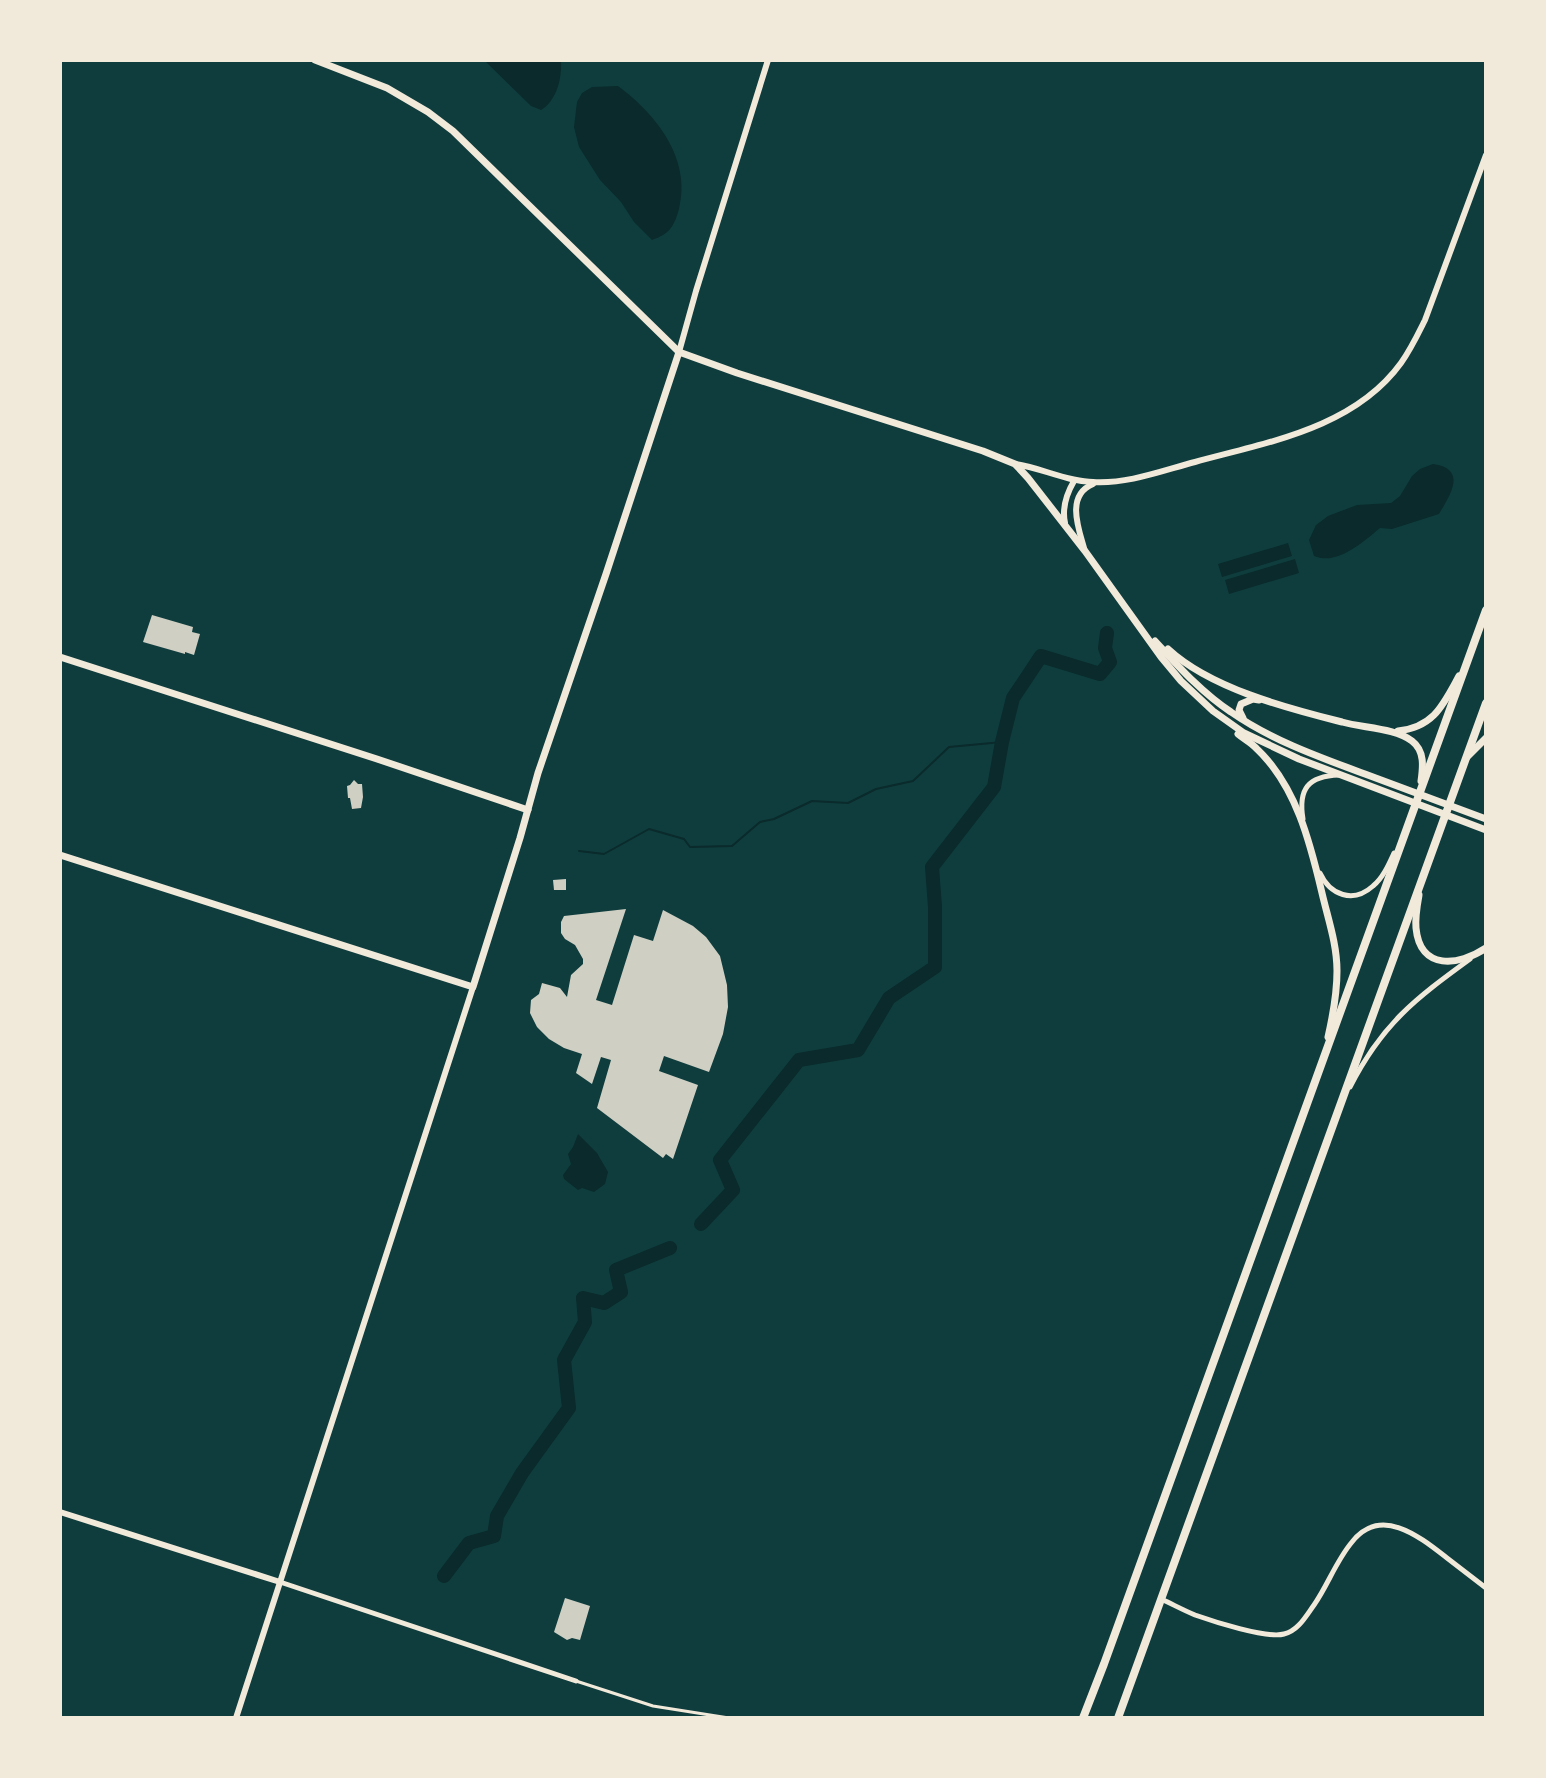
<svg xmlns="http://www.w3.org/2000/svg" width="1546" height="1778" font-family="'Open Sans',sans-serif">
	<rect width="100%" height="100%" fill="#0f3d3e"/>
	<g fill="#0a2a2b">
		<path d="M484,60H561C562,78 557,100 541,110L531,106Z"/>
		<path d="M618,86C656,114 692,159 679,209C674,226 670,234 652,240L634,222L621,202L600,180L579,147L574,127L577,102L582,93L592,87Z"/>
		<path d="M1433,464C1468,469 1450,495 1439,514L1392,529L1380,528C1363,542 1337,566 1314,556L1309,540L1316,525L1328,516L1357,505L1391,503L1400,496L1412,476L1420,469Z"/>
		<polygon points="1288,543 1292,556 1222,577 1218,564"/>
		<polygon points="1295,559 1299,573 1229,594 1225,580"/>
		<polygon points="578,1134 597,1153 608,1172 605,1184 594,1192 582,1188 578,1190 564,1179 563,1175 571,1164 568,1154 573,1147"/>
	</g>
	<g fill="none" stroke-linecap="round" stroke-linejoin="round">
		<polyline stroke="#0a2a2b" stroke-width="2" points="579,851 604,854 649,829 684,839 690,847 732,846 760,822 774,819 812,801 848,803 876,789 913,781 949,747 1002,742"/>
		<g stroke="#0a2a2b" stroke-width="14">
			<polyline points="701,1224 733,1190 720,1160 799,1060 858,1050 889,998 935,967 935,907 932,867 994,787 1002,742 1013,698 1041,656 1100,674 1110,662 1105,648 1107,633"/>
			<polyline points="444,1576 469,1543 494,1536 497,1516 522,1473 569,1408 564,1360 585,1322 583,1298 604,1303 621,1292 616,1270 670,1248"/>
		</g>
	</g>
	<g fill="#cfcfc3">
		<polygon points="152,615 193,627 192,632 200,634 194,655 185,652 185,654 143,642"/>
		<polygon points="354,780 358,784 362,784 363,797 361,808 352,809 350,798 348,798 347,786 350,785"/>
		<polygon points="566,879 566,890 554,890 553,880"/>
		<polygon points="626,909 596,1000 612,1005 634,935 653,941 663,910 693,926 706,937 720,956 727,985 728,1007 723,1034 709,1072 664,1056 659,1071 698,1085 673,1159 666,1154 663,1158 597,1108 611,1060 601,1057 592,1084 576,1073 582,1054 564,1048 549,1039 537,1027 530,1013 531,1000 539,994 542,983 560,988 567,997 571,975 583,964 583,959 575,945 565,939 561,933 561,922 564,916"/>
		<polygon points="565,1598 590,1606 580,1640 572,1638 567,1640 554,1632"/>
	</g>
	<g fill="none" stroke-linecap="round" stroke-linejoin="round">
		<polyline stroke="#f1e9da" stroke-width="3" points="576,1681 653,1706 729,1718"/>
		<g stroke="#f1e9da" stroke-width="5">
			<path d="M1303,819C1298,789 1308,776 1339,775"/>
			<path d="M1320,873C1330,895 1353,904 1373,886C1383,878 1389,864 1394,853"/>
			<path d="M1350,1087C1382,1024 1415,999 1470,959"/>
			<polyline points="280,1582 576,1681"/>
			<path d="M1161,1599C1172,1604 1183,1610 1195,1615C1212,1621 1267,1639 1284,1634C1298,1631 1306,1616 1314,1605C1328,1585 1336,1561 1352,1542C1381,1505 1420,1537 1447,1558C1460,1568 1473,1578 1486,1588"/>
		</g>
		<g stroke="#f1e9da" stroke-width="6">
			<polyline points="679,352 696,291 768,60"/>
			<path d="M1015,464C1042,468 1065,481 1093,482C1128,484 1161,471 1195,462C1268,442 1354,428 1401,363C1411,349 1418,334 1425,320L1486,155"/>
			<path d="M1065,523C1062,509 1067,493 1074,481"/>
			<path d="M1084,548C1078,527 1066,495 1093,484"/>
			<polyline points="60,1512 280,1582"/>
			<polyline points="236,1718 473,987"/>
		</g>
		<g stroke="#f1e9da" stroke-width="7">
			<polyline points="315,60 387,88 428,112 453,131 679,352 737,373 983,451 1015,464 1028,478 1085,551 1161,657 1181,681 1213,711 1244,733 1299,759 1486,830"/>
			<path d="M1155,641C1178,666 1202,693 1231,712C1271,740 1319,757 1365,774C1405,789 1446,804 1486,819"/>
			<path d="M1168,649C1210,688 1286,708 1342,722C1363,728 1395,728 1412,741C1425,751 1423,767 1421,781"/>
			<polyline points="60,657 377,759 528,810"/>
			<polyline points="1243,718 1239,710 1241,704 1253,699 1259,700"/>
			<path d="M1398,731C1434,727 1443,705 1459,676"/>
			<path d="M1238,734C1244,739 1252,743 1257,749C1296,786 1310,842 1322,893C1328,919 1337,944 1337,971C1337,993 1333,1015 1328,1037"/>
			<polyline points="1467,757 1486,738"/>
			<polyline points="60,855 473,987 520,838 538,773 606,574 679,352"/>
			<path d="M1419,895C1417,906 1415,917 1416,928C1420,971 1459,966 1486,948"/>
		</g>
		<g stroke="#f1e9da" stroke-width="8">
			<polyline points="1083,1718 1104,1664 1486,610"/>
			<polyline points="1118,1718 1486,703"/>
		</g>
	</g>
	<rect width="1546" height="1778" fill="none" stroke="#f1e9da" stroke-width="124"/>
</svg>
